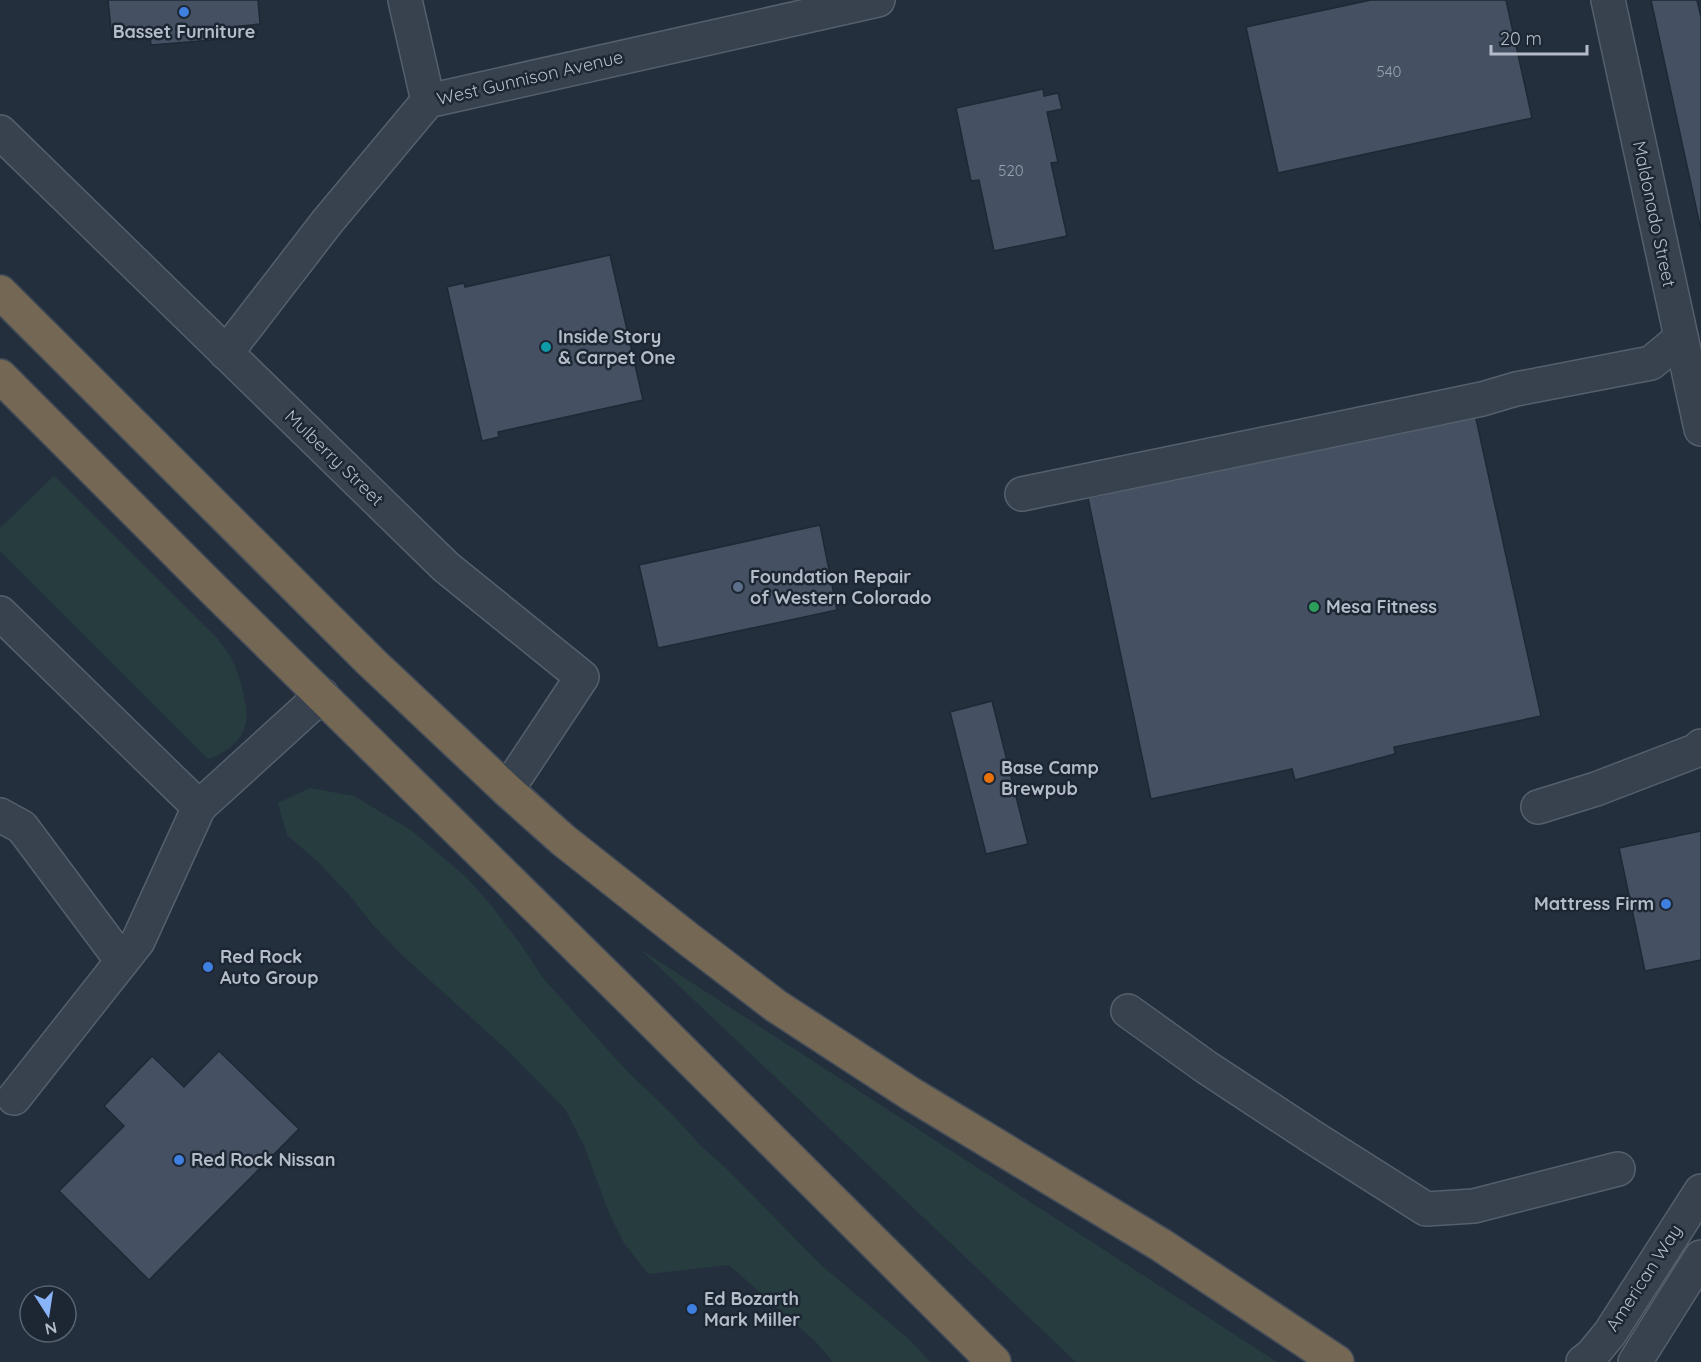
<svg xmlns="http://www.w3.org/2000/svg" width="1701" height="1362" font-family="Quicksand,sans-serif">
	<rect width="100%" height="100%" fill="#242f3e"/>
	<g fill="#263c3f">
		<path d="M54,476L217,638C224,647 231,656 235,666C241,680 250,712 245,726C240,743 224,754 208,759L0,551V528Z"/>
		<polygon points="310,788 354,796 411,830 466,877 491,905 522,946 543,978 627,1071 672,1114 701,1146 729,1171 821,1265 910,1340 930,1362 833,1362 815,1341 729,1265 648,1274 624,1243 609,1213 584,1146 565,1109 508,1051 402,955 373,925 350,896 318,862 287,835 278,803"/>
		<polygon points="640,949 1277,1362 1076,1362"/>
	</g>
	<g fill="#455162" stroke="#1f2835" stroke-width="1.5">
		<polygon points="108,0 258,0 260,24 212,29 213,40 151,45 150,36 112,39"/>
		<polygon points="1371,0 1506,0 1532,118 1278,173 1246,27"/>
		<polygon points="1651,0 1697,0 1701,17 1701,230"/>
		<polygon points="1043,89 1044,96 1058,93 1062,109 1047,112 1058,162 1051,163 1067,236 994,251 979,180 971,181 956,108"/>
		<polygon points="610,255 643,400 498,432 499,437 482,441 447,287 464,283 465,287"/>
		<polygon points="1475,414 1541,716 1394,747 1395,754 1295,780 1292,769 1151,799 1088,498"/>
		<polygon points="820,525 837,610 658,648 639,565"/>
		<polygon points="992,701 1028,844 986,854 950,712"/>
		<polygon points="1701,831 1701,960 1645,971 1619,848"/>
		<polygon points="219,1051 299,1129 149,1280 59,1191 124,1126 104,1106 152,1056 184,1087"/>
	</g>
	<g fill="none" stroke-linecap="round" stroke-linejoin="round">
		<g stroke="#565f6c" stroke-width="36">
			<g id="minor">
				<polyline points="405,0 428,101"/>
				<polyline points="1608,0 1701,429"/>
				<polyline points="0,132 446,567 582,677 507,790"/>
				<polyline points="226,353 327,222 428,101 878,0"/>
				<polyline points="1022,494 1482,399 1516,389 1651,363 1681,338"/>
				<polyline points="0,613 199,807 322,695"/>
				<polyline points="1538,807 1596,789 1695,751 1701,746"/>
				<polyline points="0,815 22,827 122,961"/>
				<polyline points="1128,1011 1206,1067 1314,1138 1426,1209 1474,1206 1618,1169"/>
				<polyline points="14,1098 138,941 199,807"/>
				<polyline points="1583,1362 1592,1355 1610,1333 1701,1191"/>
				<polyline points="1635,1362 1701,1257"/>
			</g>
		</g>
		<g stroke="#434c59" stroke-width="36">
			<g id="highway">
				<polyline points="0,292 370,661 507,790 563,840 687,938 776,1006 911,1094 1161,1245 1337,1362"/>
				<polyline points="0,376 208,584 634,1003 994,1362"/>
			</g>
		</g>
		<use href="#minor" stroke="#38414e" stroke-width="33"/>
		<use href="#highway" stroke="#746855" stroke-width="33"/>
	</g>
	<g fill="#3f7fe0" stroke="#1d2633" stroke-width="2">
		<circle cx="184" cy="12" r="6"/>
		<circle cx="1666" cy="904" r="6"/>
		<circle cx="208" cy="967" r="6"/>
		<circle cx="179" cy="1160" r="6"/>
		<circle cx="692" cy="1309" r="6"/>
	</g>
	<circle fill="#0f9aa8" stroke="#1d2633" stroke-width="2" cx="546" cy="347" r="6"/>
	<circle fill="#5c6f8a" stroke="#1d2633" stroke-width="2" cx="738" cy="587" r="6"/>
	<circle fill="#2e9e5b" stroke="#1d2633" stroke-width="2" cx="1314" cy="607" r="6"/>
	<circle fill="#e8710a" stroke="#1d2633" stroke-width="2" cx="989" cy="778" r="6"/>
	<g text-anchor="middle" stroke-width="5" stroke-linejoin="round" paint-order="stroke">
		<g font-size="15" fill="#98a1af">
			<text x="1389" y="77">540</text>
			<text x="1011" y="176">520</text>
		</g>
		<g font-size="18" font-weight="bold" fill="#b4bcc9" stroke="#1d2633" text-anchor="start">
			<text x="184" y="38" text-anchor="middle">Basset Furniture</text>
			<text x="558" y="343">Inside Story<tspan x="558" dy="21">&amp; Carpet One</tspan></text>
			<text x="750" y="583">Foundation Repair<tspan x="750" dy="21">of Western Colorado</tspan></text>
			<text x="1326" y="613">Mesa Fitness</text>
			<text x="1001" y="774">Base Camp<tspan x="1001" dy="21">Brewpub</tspan></text>
			<text x="1654" y="910" text-anchor="end">Mattress Firm</text>
			<text x="220" y="963">Red Rock<tspan x="220" dy="21">Auto Group</tspan></text>
			<text x="191" y="1166">Red Rock Nissan</text>
			<text x="704" y="1305">Ed Bozarth<tspan x="704" dy="21">Mark Miller</tspan></text>
		</g>
		<g font-size="18" fill="#b4bcc9" stroke="#1d2633">
			<text transform="translate(530 78) rotate(-13)" y="6">West Gunnison Avenue</text>
			<text transform="translate(1654 214) rotate(78)" y="6">Maldonado Street</text>
			<text transform="translate(334 458) rotate(44)" y="6">Mulberry Street</text>
			<text transform="translate(1644 1278) rotate(-57)" y="6">American Way</text>
		</g>
	</g>
	<g transform="translate(48 1314) rotate(168)"><circle r="28" fill="#1d2633" stroke="#59626f" stroke-width="1.5"/>
	<path d="M0-4.5L10 22L0 15L-10 22Z" fill="#8ab4f8"/>
	<text y="-9" font-size="16" font-weight="bold" text-anchor="middle" fill="#b4bcc9">N</text>
	</g>
	<path d="M1491 45v9h96v-9" fill="none" stroke="#b4bcc9" stroke-width="3"/>
	<text x="1500" y="45" font-size="18" fill="#b4bcc9" stroke="#1d2633" stroke-width="4.5" paint-order="stroke">20 m</text>
</svg>
